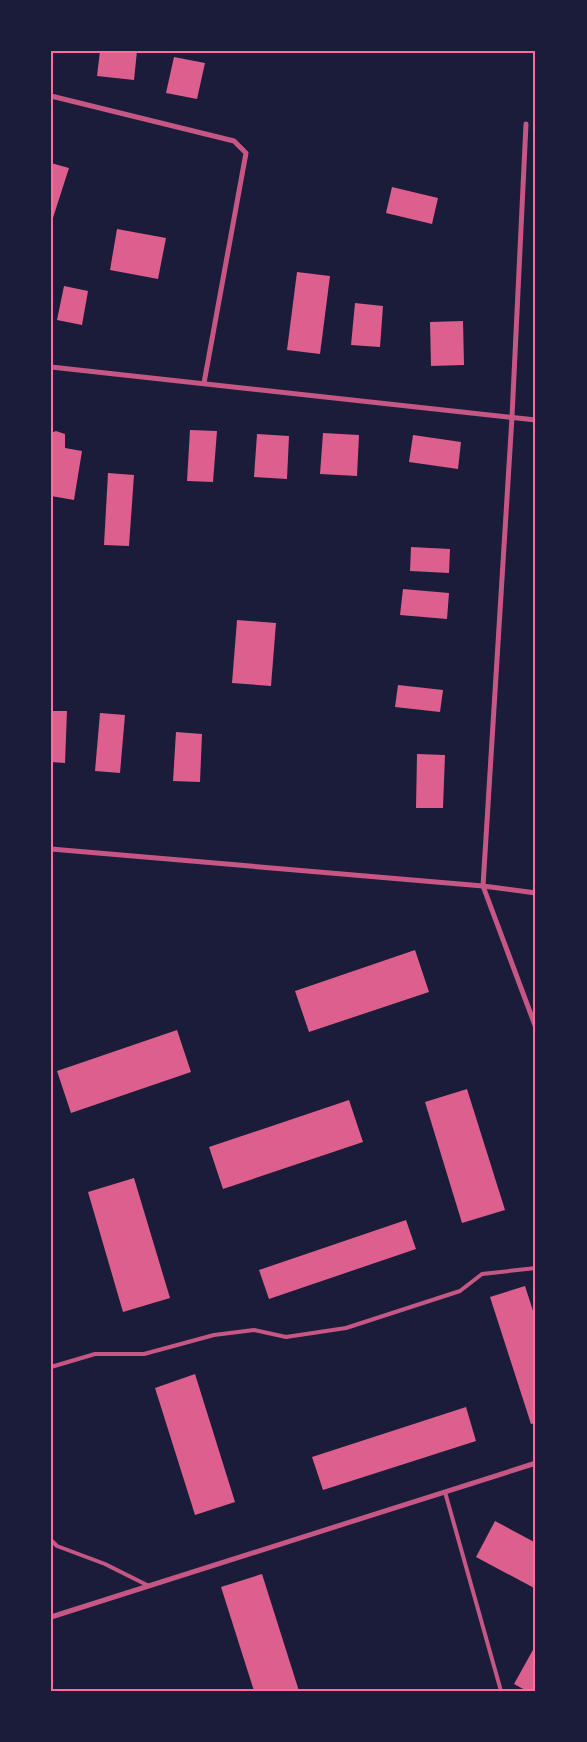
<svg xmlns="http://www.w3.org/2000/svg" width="587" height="1742" font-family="Inter,sans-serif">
	<rect width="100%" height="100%" fill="#1b1b3a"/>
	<g fill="#dd5f8e">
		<polygon points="100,51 137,51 134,80 97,76"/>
		<polygon points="174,57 205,63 197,99 166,93"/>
		<polygon points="51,163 69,168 52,221 51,221"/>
		<polygon points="392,187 438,198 432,224 386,213"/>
		<polygon points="117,229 166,238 158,279 110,270"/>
		<polygon points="297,272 330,276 320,354 287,350"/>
		<polygon points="64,286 88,291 82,325 57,320"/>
		<polygon points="355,303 383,306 380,347 351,345"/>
		<polygon points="463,321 464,365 431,366 430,322"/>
		<polygon points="190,430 217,431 213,482 187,481"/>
		<polygon points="56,431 65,434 65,448 82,451 74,500 51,496 51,433"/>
		<polygon points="323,433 359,435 357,476 320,474"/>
		<polygon points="257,434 289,436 287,479 254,477"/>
		<polygon points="413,435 461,442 458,469 409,462"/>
		<polygon points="108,473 134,475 129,546 104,545"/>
		<polygon points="411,547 450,549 449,573 410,571"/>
		<polygon points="403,589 449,593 447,619 400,615"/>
		<polygon points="237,620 276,623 271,686 232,683"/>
		<polygon points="398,685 443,690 440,712 395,707"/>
		<polygon points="51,711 67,711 65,763 51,762"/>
		<polygon points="100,713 125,715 120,773 95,771"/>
		<polygon points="176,732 202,734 200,782 173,781"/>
		<polygon points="417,754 445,755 443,808 416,808"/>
		<polygon points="415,950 429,992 309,1032 295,991"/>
		<polygon points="177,1030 191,1072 71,1113 57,1071"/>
		<polygon points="467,1089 505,1210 462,1223 425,1102"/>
		<polygon points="349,1100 363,1142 223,1189 209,1147"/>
		<polygon points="134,1178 170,1298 123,1312 88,1192"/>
		<polygon points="406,1220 416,1249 269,1299 259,1270"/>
		<polygon points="525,1286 536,1320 536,1423 531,1424 490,1297"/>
		<polygon points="195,1374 235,1502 195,1515 155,1388"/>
		<polygon points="466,1407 476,1441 323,1490 312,1457"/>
		<polygon points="495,1521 536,1543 536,1589 476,1557"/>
		<polygon points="262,1574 299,1691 254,1691 221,1587"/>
		<polygon points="534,1648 536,1649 536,1691 527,1691 514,1684"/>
	</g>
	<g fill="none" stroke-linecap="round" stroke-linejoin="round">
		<g stroke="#c65784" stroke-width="4">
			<polyline points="51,1367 95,1354 144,1354 214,1335 254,1330 286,1337 346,1328 460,1291 482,1274 536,1268"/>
			<polyline points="445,1492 501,1691"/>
			<polyline points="51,1540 57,1546 105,1564 149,1586"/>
		</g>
		<g stroke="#c65784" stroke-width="5">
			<polyline points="51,96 234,141 246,153 204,383"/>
			<polyline points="526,124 512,417 483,886 536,1028"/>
			<polyline points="51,367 536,420"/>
			<polyline points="51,849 483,886 536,893"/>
			<polyline points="51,1617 536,1463"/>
		</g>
	</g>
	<rect width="587" height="1742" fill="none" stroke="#1b1b3a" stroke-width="105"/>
	<rect x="52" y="52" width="482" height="1638" fill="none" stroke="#ff6b9d" stroke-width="2"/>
</svg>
